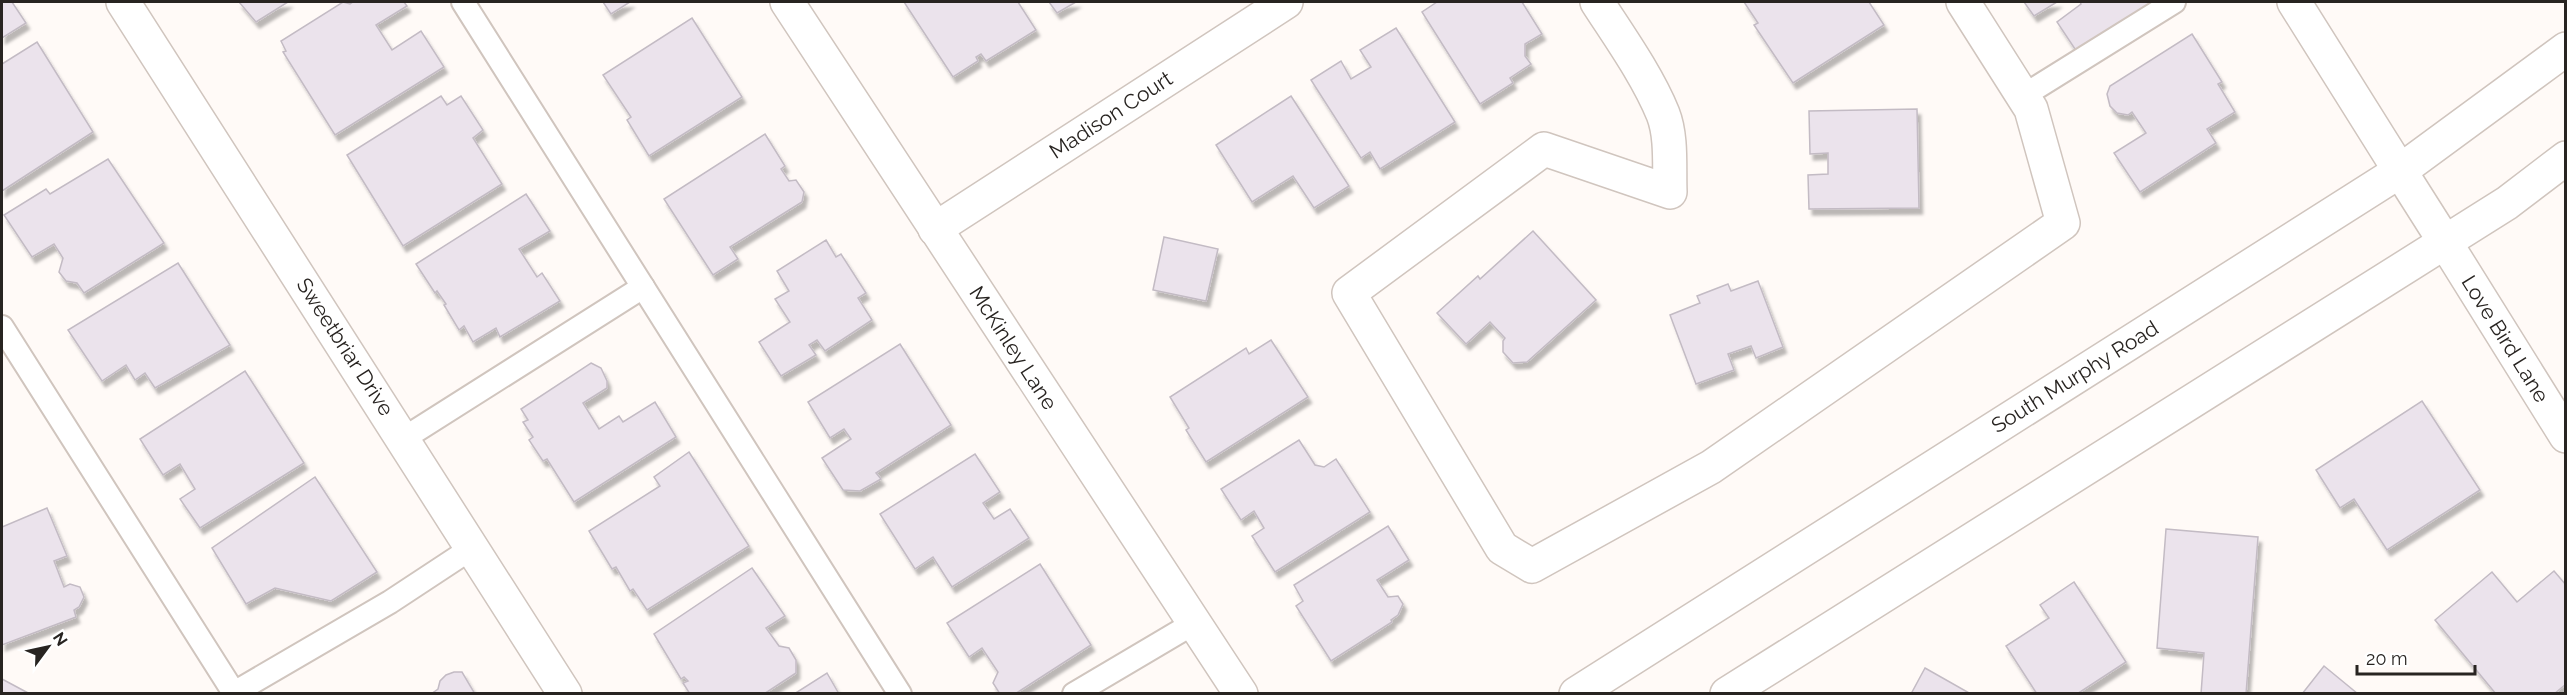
<svg xmlns="http://www.w3.org/2000/svg" width="2567" height="695" font-family="Raleway,sans-serif">
	<defs>
		<filter id="shadow"><feDropShadow dx="3.5" dy="6" stdDeviation="1.5" flood-color="#0004"/></filter>
	</defs>
	<rect width="100%" height="100%" fill="#fffaf7"/>
	<g fill="#ebe3ec" stroke="#c3bbc4" stroke-width="1.5" filter="url(#shadow)">
		<polygon points="2,2 12,2 26,23 2,38"/>
		<polygon points="239,2 288,2 256,22"/>
		<polygon points="343,2 350,4 353,2 404,2 407,6 376,25 392,50 421,31 444,67 335,135 283,52 286,51 281,41"/>
		<polygon points="603,2 630,2 611,14"/>
		<polygon points="904,2 1018,2 1036,30 986,61 981,54 976,57 978,61 953,77"/>
		<polygon points="1049,2 1076,2 1057,13"/>
		<polygon points="1437,2 1522,2 1542,34 1525,44 1525,56 1531,64 1510,78 1513,83 1480,104 1422,12"/>
		<polygon points="1744,2 1869,2 1884,25 1793,83 1754,25 1758,23"/>
		<polygon points="2024,2 2057,2 2034,16"/>
		<polygon points="2080,2 2160,2 2079,55 2057,22 2081,4"/>
		<polygon points="692,18 742,97 649,156 627,120 631,117 603,75"/>
		<polygon points="1396,28 1455,122 1380,169 1370,152 1361,158 1311,80 1341,61 1351,79 1371,67 1360,50"/>
		<polygon points="2192,34 2222,82 2218,84 2235,112 2207,129 2216,143 2140,192 2114,153 2146,133 2132,112 2128,115 2117,113 2110,106 2107,94 2110,86"/>
		<polygon points="37,42 93,132 2,191 2,64"/>
		<polygon points="441,96 447,105 461,96 483,130 473,138 502,184 403,246 347,155"/>
		<polygon points="1291,96 1349,186 1314,208 1293,176 1252,202 1216,145"/>
		<polygon points="1917,109 1919,208 1809,209 1808,175 1828,174 1828,153 1810,154 1809,111"/>
		<polygon points="765,134 785,166 781,169 789,181 796,180 804,192 802,202 730,247 738,259 713,275 664,199"/>
		<polygon points="108,159 164,243 84,293 77,283 66,281 59,272 63,258 54,244 32,257 4,215 46,189 50,194"/>
		<polygon points="526,194 550,231 519,249 537,277 542,273 560,301 500,337 496,328 473,342 464,326 459,330 444,305 446,304 437,291 435,293 416,264"/>
		<polygon points="1533,231 1596,300 1527,362 1513,363 1503,352 1503,341 1505,338 1490,322 1466,344 1437,313 1478,276 1480,279"/>
		<polygon points="1164,237 1218,249 1206,301 1153,290"/>
		<polygon points="826,240 836,257 841,254 866,293 858,298 872,320 825,351 817,340 809,345 816,355 781,376 759,342 790,322 775,299 789,291 777,271"/>
		<polygon points="178,263 230,345 155,388 145,373 135,380 126,365 102,381 68,330"/>
		<polygon points="1758,281 1783,347 1756,358 1751,346 1728,354 1734,370 1696,384 1670,315 1700,303 1697,296 1728,284 1731,291"/>
		<polygon points="1271,340 1308,397 1206,462 1186,430 1189,428 1170,397 1246,348 1249,354"/>
		<polygon points="900,344 951,425 876,473 881,479 860,491 843,490 822,458 851,439 844,429 830,438 808,402"/>
		<polygon points="591,363 601,368 607,381 607,388 583,403 599,429 619,416 623,422 655,402 676,437 574,502 547,459 543,461 529,440 533,437 523,422 528,420 521,409"/>
		<polygon points="245,371 304,463 200,528 180,499 195,489 180,464 163,475 140,439"/>
		<polygon points="2422,401 2480,490 2387,550 2354,499 2340,508 2316,470"/>
		<polygon points="1299,440 1315,465 1324,467 1336,459 1370,512 1275,572 1252,536 1264,528 1254,511 1241,520 1221,489"/>
		<polygon points="689,452 749,546 647,610 633,589 630,591 616,567 612,569 589,531 660,486 654,477"/>
		<polygon points="975,454 1000,492 983,503 994,519 1010,509 1029,538 952,587 933,557 915,569 880,514"/>
		<polygon points="315,477 377,572 331,601 275,588 246,604 212,548"/>
		<polygon points="47,508 67,556 54,561 64,587 70,584 80,587 84,597 79,607 74,610 76,617 2,645 2,527"/>
		<polygon points="1388,526 1409,560 1377,580 1388,597 1398,596 1403,604 1398,615 1391,620 1392,622 1331,661 1296,606 1303,601 1294,585"/>
		<polygon points="2166,529 2258,537 2246,694 2201,694 2204,653 2157,648"/>
		<polygon points="1040,564 1091,645 1015,694 1000,694 993,683 998,672 982,648 969,657 947,623"/>
		<polygon points="752,568 785,616 766,628 779,646 789,648 796,660 796,673 764,694 690,694 683,683 688,681 684,677 681,679 654,634"/>
		<polygon points="2554,571 2566,585 2566,684 2554,694 2496,694 2435,620 2492,572 2517,602"/>
		<polygon points="2074,582 2126,662 2077,694 2037,694 2006,646 2049,618 2040,605"/>
		<polygon points="2324,666 2358,694 2302,694"/>
		<polygon points="1925,668 1971,694 1911,694"/>
		<polygon points="454,672 462,672 475,694 431,694 438,689 440,681 446,675"/>
		<polygon points="827,673 839,694 794,694"/>
		<polygon points="2,679 30,694 2,694"/>
	</g>
	<g fill="none" stroke-linecap="round" stroke-linejoin="round">
		<g stroke="#d0c5be" stroke-width="26">
			<g id="service">
				<polyline points="463,2 900,694"/>
				<polyline points="2023,96 2174,2"/>
				<polyline points="2,327 234,693 390,602 472,548"/>
				<polyline points="403,439 643,287"/>
				<polyline points="1074,694 1194,623"/>
			</g>
		</g>
		<g stroke="#d0c5be" stroke-width="36">
			<g id="minor">
				<polyline points="123,2 565,694"/>
				<polyline points="787,2 1241,694"/>
				<path d="M1597,2C1619,36 1647,75 1663,114C1672,137 1669,167 1670,192L1544,149L1349,293L1502,548L1532,566L1711,467L2063,223L2031,109L1963,2"/>
				<polyline points="2294,2 2400,171"/>
				<polyline points="935,229 1286,2"/>
				<polyline points="2445,242 2566,436"/>
			</g>
		</g>
		<g stroke="#d0c5be" stroke-width="36">
			<g id="secondary">
				<polyline points="2400,171 2445,242"/>
				<polyline points="1576,694 2400,171 2566,49"/>
				<polyline points="1727,694 2507,203 2566,158"/>
			</g>
		</g>
		<use href="#service" stroke="#fff" stroke-width="22"/>
		<use href="#minor" stroke="#fff" stroke-width="33"/>
		<use href="#secondary" stroke="#fff" stroke-width="33"/>
	</g>
	<g text-anchor="middle" stroke-width="6" stroke-linejoin="round" paint-order="stroke">
		<g font-size="21" fill="#282421" stroke="#fff">
			<text transform="translate(1111 115) rotate(-33)" y="7">Madison Court</text>
			<text transform="translate(2505 339) rotate(58)" y="7">Love Bird Lane</text>
			<text transform="translate(345 347) rotate(57)" y="7">Sweetbriar Drive</text>
			<text transform="translate(1013 348) rotate(57)" y="7">McKinley Lane</text>
			<text transform="translate(2075 377) rotate(-32)" y="7">South Murphy Road</text>
		</g>
	</g>
	<rect width="2567" height="695" fill="none" stroke="#282421" stroke-width="6"/>
	<g transform="translate(48 647) rotate(57)" stroke="#ffffff" stroke-width="4.5" paint-order="stroke">
	<path d="M0-4.5L10 22L0 15L-10 22Z" fill="#282421"/>
	<text y="-9" font-size="16" font-weight="bold" text-anchor="middle" fill="#282421">N</text>
	</g>
	<path d="M2357 665v9h118v-9" fill="none" stroke="#282421" stroke-width="3"/>
	<text x="2366" y="665" font-size="18" fill="#282421" stroke="#ffffff" stroke-width="4.5" paint-order="stroke">20 m</text>
</svg>
